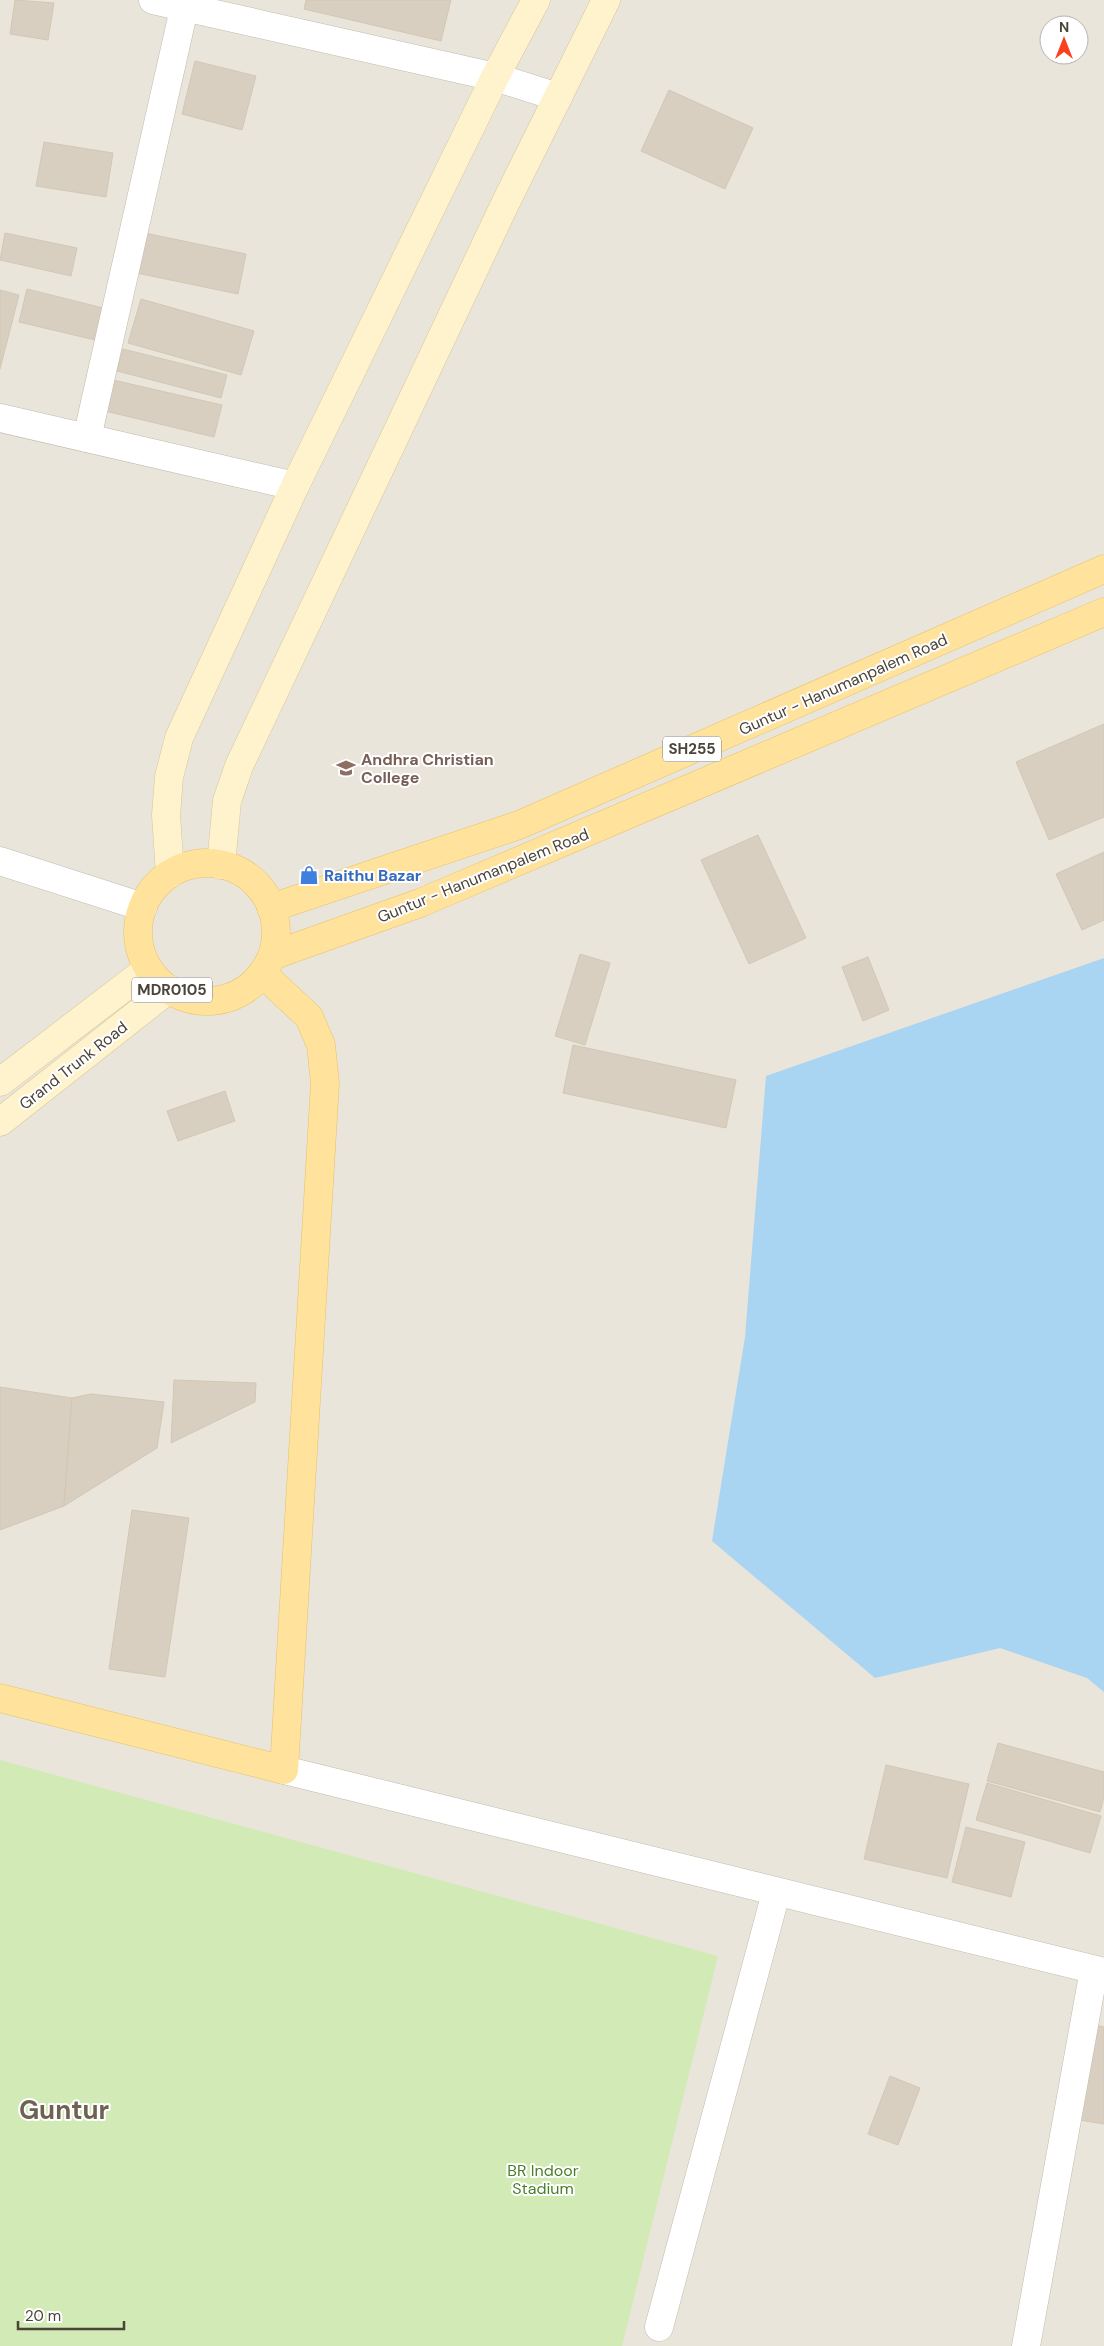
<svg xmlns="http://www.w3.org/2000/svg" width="1104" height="2346" font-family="'DM Sans',sans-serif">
	<rect width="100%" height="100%" fill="#f6f3ec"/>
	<path fill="#eae5da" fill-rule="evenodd" d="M0,0H1104V2346H0ZM1049,25H1079V55H1049Z"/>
	<polygon fill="#d2eab5" points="0,1760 718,1956 622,2346 0,2346"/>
	<polygon fill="#a9d4f2" points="1104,958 1104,1692 1087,1678 1000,1648 875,1678 712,1541 745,1337 766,1076"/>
	<g fill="#d8cfc1" stroke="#d3c7b4">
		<polygon points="15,0 54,3 48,40 10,34"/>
		<polygon points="306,0 451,0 441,41 304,9"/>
		<polygon points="195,61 256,76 242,130 182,114"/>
		<polygon points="669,90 753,128 725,189 641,151"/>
		<polygon points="44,142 113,153 106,197 36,186"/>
		<polygon points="135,231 246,254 238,294 127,271"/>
		<polygon points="5,233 77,248 71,276 0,260"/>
		<polygon points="27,289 103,308 95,340 19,322"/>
		<polygon points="0,290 19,295 0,369"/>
		<polygon points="141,299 254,331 241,375 128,343"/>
		<polygon points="123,349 227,375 221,398 117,371"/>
		<polygon points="113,380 222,405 214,437 105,411"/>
		<polygon points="1104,724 1104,817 1049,840 1016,762"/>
		<polygon points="758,835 806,938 749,964 701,860"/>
		<polygon points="1104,852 1104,920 1082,930 1056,874"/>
		<polygon points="580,954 610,963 585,1045 555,1036"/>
		<polygon points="868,957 889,1010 863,1021 842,967"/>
		<polygon points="573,1045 736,1080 726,1128 563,1093"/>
		<polygon points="225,1091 235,1121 178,1141 167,1111"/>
		<polygon points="174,1380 256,1383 255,1402 171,1443"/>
		<polygon points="0,1387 72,1398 64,1506 0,1530"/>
		<polygon points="91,1394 164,1402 157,1448 64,1506 72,1398"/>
		<polygon points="132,1510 189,1518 165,1677 109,1669"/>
		<polygon points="998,1743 1104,1772 1104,1797 1100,1812 987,1781"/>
		<polygon points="886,1765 969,1784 947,1878 864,1859"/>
		<polygon points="987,1783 1101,1816 1090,1853 976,1820"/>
		<polygon points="966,1827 1025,1842 1011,1897 952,1882"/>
		<polygon points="1089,2024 1104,2027 1104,2124 1073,2119"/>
		<polygon points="890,2076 920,2088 898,2145 868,2134"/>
	</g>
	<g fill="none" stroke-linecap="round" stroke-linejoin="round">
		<g stroke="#c2bbae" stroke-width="29">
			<g id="street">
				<polyline points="153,0 495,77 558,97"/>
				<polyline points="0,418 295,486"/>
				<polyline points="87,438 186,0"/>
				<polyline points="0,861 143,907"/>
				<polyline points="284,1770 1104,1972"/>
				<polyline points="659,2327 776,1893"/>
				<polyline points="1026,2346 1094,1970"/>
			</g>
		</g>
		<g stroke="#d6c79b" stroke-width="29">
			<g id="secondary">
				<polyline points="221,865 227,801 239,766 504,206 606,0"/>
				<polyline points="170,874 166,815 169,777 179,738 295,486 495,77 536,0"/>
				<polyline points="0,1082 148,969"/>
				<polyline points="0,1122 169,989"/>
			</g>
		</g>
		<g stroke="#e6c16a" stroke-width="29">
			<g id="primary">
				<circle cx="207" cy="932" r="69"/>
				<polyline points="271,908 519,825 1104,569"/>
				<polyline points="274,955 420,903 1104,612"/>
				<polyline points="0,1698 284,1770 325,1083 321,1045 309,1017 262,973"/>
			</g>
		</g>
		<use href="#street" stroke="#fff" stroke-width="28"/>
		<use href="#secondary" stroke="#fff3cd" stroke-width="28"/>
		<use href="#primary" stroke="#ffe39c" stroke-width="28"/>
	</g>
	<defs>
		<g id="university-bare" transform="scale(1.5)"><path d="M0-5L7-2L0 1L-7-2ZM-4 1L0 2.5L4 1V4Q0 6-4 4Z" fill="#8d6e63" stroke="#fff" stroke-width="2.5" paint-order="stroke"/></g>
		<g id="shop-bare" transform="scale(1.5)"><path d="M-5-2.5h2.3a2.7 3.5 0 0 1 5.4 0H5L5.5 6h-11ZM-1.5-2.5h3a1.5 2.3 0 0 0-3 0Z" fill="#3f7fe0" stroke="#fff" stroke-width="2.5" paint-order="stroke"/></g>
	</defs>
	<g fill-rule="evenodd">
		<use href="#university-bare" x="346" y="768"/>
		<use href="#shop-bare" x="309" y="875"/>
	</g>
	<g text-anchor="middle" stroke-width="4" stroke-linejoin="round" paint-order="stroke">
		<g fill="#fff" stroke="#817c74" stroke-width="1">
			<rect x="663" y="736.5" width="58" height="25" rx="4"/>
			<rect x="132" y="977.5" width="80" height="25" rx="4"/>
		</g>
		<g font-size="15" font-weight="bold" fill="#4b4439">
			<text x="692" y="754">SH255</text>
			<text x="172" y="995">MDR0105</text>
		</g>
		<g font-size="16" fill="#4b4439" stroke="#fff">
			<text transform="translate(843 684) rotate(-24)" y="6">Guntur - Hanumanpalem Road</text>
			<text transform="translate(483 875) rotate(-22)" y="6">Guntur - Hanumanpalem Road</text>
			<text transform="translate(73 1065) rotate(-38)" y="6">Grand Trunk Road</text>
		</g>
		<g font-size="16" font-weight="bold" fill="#785e54" stroke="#fff" text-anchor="start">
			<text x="361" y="765">Andhra Christian<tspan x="361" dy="18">College</tspan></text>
		</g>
		<g font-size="16" font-weight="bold" fill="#366cbe" stroke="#fff" text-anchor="start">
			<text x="324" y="881">Raithu Bazar</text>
		</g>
		<g font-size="16" fill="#4a7f2a" stroke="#fff">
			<text x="543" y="2176">BR Indoor<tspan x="543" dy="18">Stadium</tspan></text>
		</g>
		<g font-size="26" font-weight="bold" fill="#6e6250" stroke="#fff">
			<text x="64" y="2119">Guntur</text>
		</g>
	</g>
	<g transform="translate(1064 40)"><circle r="24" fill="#ffffff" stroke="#b7b4b0"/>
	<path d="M0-4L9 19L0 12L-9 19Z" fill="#fc3f1d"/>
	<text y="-8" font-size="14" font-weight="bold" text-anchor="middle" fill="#4b4439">N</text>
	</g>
	<path d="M18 2321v8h106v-8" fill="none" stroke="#4b4439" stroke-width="2.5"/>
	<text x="25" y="2321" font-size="15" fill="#4b4439" stroke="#ffffff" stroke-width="4" paint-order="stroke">20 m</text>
</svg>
